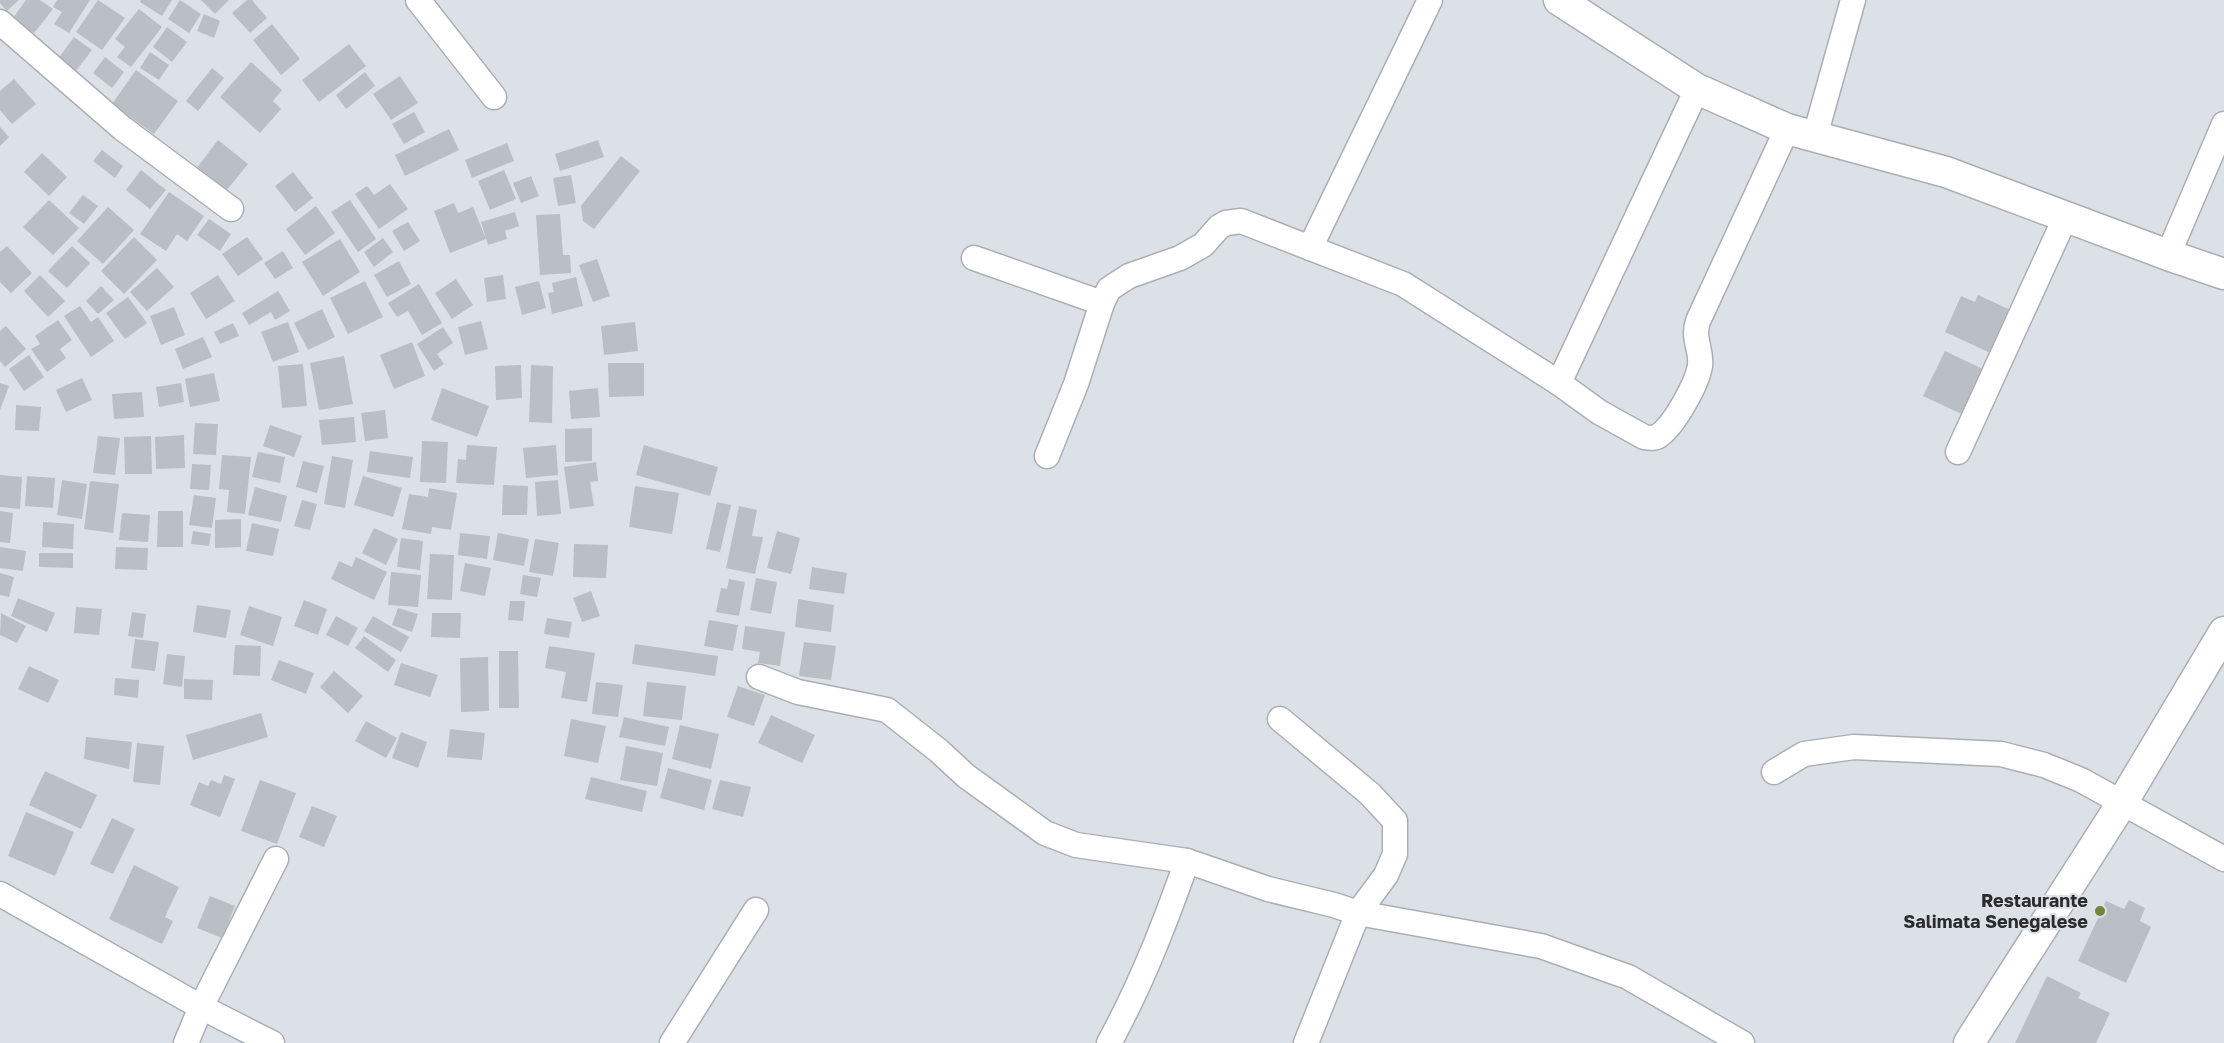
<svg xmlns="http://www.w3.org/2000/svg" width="2224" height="1043" font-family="'Golos Text',sans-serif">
	<rect width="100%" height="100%" fill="#dce1e7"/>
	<g fill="#babfc5">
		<polygon points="0,0 19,0 7,11 0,3"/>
		<polygon points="26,0 40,0 53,9 34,33 13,18"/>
		<polygon points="57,0 90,0 69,33 54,24 62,12 53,7"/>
		<polygon points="98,0 125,18 102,50 76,32"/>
		<polygon points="141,0 172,0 162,16 140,2"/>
		<polygon points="180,0 201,14 189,33 168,19"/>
		<polygon points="201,0 229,0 215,14"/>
		<polygon points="247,0 252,0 267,18 250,33 232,13"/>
		<polygon points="139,9 162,27 131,67 117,57 125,47 115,39"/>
		<polygon points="204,14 220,21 214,38 197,31"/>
		<polygon points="272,24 300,59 281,75 253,40"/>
		<polygon points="167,27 187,42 172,62 153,47"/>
		<polygon points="74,37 92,50 75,72 58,59"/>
		<polygon points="349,44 366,66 319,102 302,80"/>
		<polygon points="150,52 169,65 159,80 140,68"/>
		<polygon points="105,57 124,72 112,88 93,73"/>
		<polygon points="251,62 282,90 273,101 281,109 260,133 220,97"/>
		<polygon points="212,68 224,78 198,111 186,101"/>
		<polygon points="136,70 178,101 154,134 112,104"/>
		<polygon points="365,72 375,86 346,109 336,95"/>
		<polygon points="400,76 418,103 391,120 373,94"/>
		<polygon points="14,79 36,104 12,124 0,110 0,91"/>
		<polygon points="414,112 425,132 404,144 392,124"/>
		<polygon points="0,127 9,137 0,146"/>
		<polygon points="449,129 459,150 405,176 395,155"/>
		<polygon points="218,140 248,164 225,192 196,169"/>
		<polygon points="598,140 604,157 560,171 555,154"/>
		<polygon points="507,143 514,161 472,178 465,160"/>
		<polygon points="102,150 123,166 115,178 93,161"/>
		<polygon points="42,153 67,177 49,196 24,172"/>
		<polygon points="621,156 640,171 594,229 583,221 581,206"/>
		<polygon points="141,170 166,190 150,209 126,190"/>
		<polygon points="504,170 516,199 490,210 478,181"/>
		<polygon points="293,172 313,198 295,212 275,186"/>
		<polygon points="571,175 576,203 558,206 553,178"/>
		<polygon points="531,176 539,196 521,203 513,183"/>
		<polygon points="390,184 408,209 379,229 355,194 367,186 374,195"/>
		<polygon points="169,192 204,216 187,241 177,234 166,251 140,234"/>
		<polygon points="83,195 98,206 84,224 69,213"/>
		<polygon points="49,200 79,228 53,255 23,227"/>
		<polygon points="350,200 376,239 358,252 331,212"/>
		<polygon points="454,203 458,213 473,207 486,239 450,253 434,211"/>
		<polygon points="316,206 335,233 305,255 286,229"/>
		<polygon points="108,207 134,230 103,264 77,241"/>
		<polygon points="515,212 519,226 505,231 507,239 488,245 481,222"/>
		<polygon points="560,214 563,255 570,255 571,273 540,275 536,215"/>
		<polygon points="209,219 231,234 220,251 197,235"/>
		<polygon points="408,222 420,241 404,251 392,231"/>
		<polygon points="134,237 157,260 124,294 101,271"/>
		<polygon points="247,237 263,259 238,276 222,254"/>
		<polygon points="383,238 393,252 374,267 364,252"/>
		<polygon points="340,239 360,272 323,296 302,262"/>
		<polygon points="7,246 32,273 11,293 0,282 0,252"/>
		<polygon points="72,246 90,263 67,288 48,271"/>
		<polygon points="283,251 293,268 275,279 264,263"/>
		<polygon points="597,259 610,296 593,302 579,265"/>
		<polygon points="399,261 411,284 387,297 374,275"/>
		<polygon points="157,268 174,287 147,311 130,292"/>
		<polygon points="40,275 65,301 48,317 24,291"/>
		<polygon points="218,275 235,301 206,319 190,293"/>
		<polygon points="503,275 506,299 487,302 484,278"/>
		<polygon points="576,277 583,306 552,314 548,293 554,292 552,283"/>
		<polygon points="456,279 473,305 452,319 435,293"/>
		<polygon points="365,281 383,317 348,334 330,298"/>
		<polygon points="539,281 546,308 522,315 515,287"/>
		<polygon points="419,284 442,323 422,335 408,311 397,317 388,303"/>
		<polygon points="101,286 114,300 98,314 86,301"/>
		<polygon points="278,291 290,311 275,320 271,312 249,325 242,313"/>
		<polygon points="1978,295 2017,313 1997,356 1945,332 1961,296 1975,302"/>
		<polygon points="128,297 147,323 125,339 106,313"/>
		<polygon points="80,306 91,322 98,317 114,341 91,357 64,316"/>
		<polygon points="174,307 185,335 161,345 150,316"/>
		<polygon points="322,309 335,337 308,350 294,323"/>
		<polygon points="58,320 72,340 60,349 66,358 47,372 31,349 40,344 35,336"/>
		<polygon points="481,321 488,349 465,355 458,327"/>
		<polygon points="288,322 299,352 273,362 261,332"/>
		<polygon points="635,322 638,351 604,355 601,326"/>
		<polygon points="233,323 239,336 220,344 214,332"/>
		<polygon points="6,326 26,349 5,367 0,361 0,331"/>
		<polygon points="443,327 453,343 437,354 444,364 434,371 417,344"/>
		<polygon points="203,337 212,357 183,369 175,349"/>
		<polygon points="412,342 425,376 394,389 380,355"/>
		<polygon points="1945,351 1989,372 1968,417 1923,396"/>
		<polygon points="29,355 44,377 24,391 9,369"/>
		<polygon points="344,356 353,404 319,410 310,363"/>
		<polygon points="608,363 644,363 644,396 609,397"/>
		<polygon points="303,364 307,406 282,408 278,366"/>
		<polygon points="521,365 522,398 496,400 495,366"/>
		<polygon points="531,365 553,366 552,423 529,422"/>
		<polygon points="214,373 220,401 190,407 185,379"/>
		<polygon points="82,378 92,400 66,412 56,390"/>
		<polygon points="0,383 9,386 0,410"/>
		<polygon points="181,383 184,402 159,407 156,387"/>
		<polygon points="442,388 489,406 477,437 431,420"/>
		<polygon points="598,388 600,417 571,419 569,391"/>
		<polygon points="142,392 144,417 114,419 112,394"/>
		<polygon points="16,405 41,407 39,431 15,430"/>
		<polygon points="385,410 388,438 365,441 361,413"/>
		<polygon points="354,417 356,442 322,445 319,420"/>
		<polygon points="195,423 218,424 216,455 193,454"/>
		<polygon points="270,425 302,436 294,457 263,446"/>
		<polygon points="592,428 592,461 565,462 565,429"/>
		<polygon points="184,435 185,468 156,469 155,437"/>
		<polygon points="98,436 120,438 115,475 93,473"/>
		<polygon points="151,436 152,474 125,474 124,437"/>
		<polygon points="422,441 448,442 446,483 420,482"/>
		<polygon points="467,445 497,447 494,485 456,483 458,459 466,460"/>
		<polygon points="556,445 558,475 526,478 523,448"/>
		<polygon points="644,445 718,467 710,496 636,475"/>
		<polygon points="370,451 413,457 410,478 367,472"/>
		<polygon points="258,452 285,457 280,483 252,477"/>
		<polygon points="222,455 251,457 245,514 227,512 229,490 219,489"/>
		<polygon points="332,456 353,460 345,508 324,504"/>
		<polygon points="303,461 324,466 317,493 296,487"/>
		<polygon points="596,462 598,481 590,482 594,506 570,509 564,467"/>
		<polygon points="192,464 211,465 209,490 190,489"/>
		<polygon points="0,475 22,477 20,509 0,507"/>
		<polygon points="27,476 55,478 53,508 25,506"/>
		<polygon points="363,476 402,488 393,517 354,505"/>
		<polygon points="62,480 87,484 82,519 57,515"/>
		<polygon points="558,480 561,514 537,516 535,482"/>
		<polygon points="90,481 119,484 113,533 84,529"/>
		<polygon points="503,485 528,486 527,515 502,515"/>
		<polygon points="635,486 679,493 672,534 629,527"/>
		<polygon points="255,487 287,496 281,522 248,515"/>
		<polygon points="429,488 457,493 451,530 432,527 431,534 402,529 409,494 428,497"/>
		<polygon points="194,495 216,498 212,528 189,525"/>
		<polygon points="302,500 317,504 310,530 294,526"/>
		<polygon points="717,502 731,505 720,552 706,549"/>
		<polygon points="739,506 757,510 752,536 763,537 755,574 726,568"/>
		<polygon points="0,511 13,513 10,543 0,542"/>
		<polygon points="158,511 183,511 183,547 157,547"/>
		<polygon points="122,513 150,515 148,542 119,540"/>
		<polygon points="241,519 241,547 215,548 215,520"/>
		<polygon points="43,522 74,524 73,549 42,547"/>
		<polygon points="252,523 279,529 273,556 246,551"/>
		<polygon points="374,528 398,539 386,565 362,553"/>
		<polygon points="193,531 211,534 209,546 191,544"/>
		<polygon points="777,531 800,538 791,574 767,568"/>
		<polygon points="460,533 490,536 487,559 458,555"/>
		<polygon points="498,533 529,539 524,566 493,560"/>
		<polygon points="401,538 423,541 420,570 397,567"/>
		<polygon points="535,539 559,543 553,576 529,572"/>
		<polygon points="574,544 608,545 606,578 573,577"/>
		<polygon points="0,547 26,551 23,571 0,568"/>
		<polygon points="116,547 148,548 147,570 115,569"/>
		<polygon points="39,553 73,553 73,568 39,567"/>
		<polygon points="430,554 454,555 452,600 427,599"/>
		<polygon points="356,557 387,572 374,600 331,579 339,561 352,567"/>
		<polygon points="465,563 491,568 485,596 460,591"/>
		<polygon points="812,567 847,573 844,594 809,589"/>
		<polygon points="391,572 421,575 418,607 388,605"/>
		<polygon points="0,573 14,577 9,597 0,595"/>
		<polygon points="523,575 541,578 537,597 520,594"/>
		<polygon points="756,578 777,582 771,614 750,610"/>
		<polygon points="729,579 745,582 739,616 716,612 721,588 727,589"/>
		<polygon points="591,591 600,616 582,622 573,598"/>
		<polygon points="18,598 55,613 47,632 11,616"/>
		<polygon points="798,599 834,605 831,632 795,627"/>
		<polygon points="304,600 327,609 318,635 294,626"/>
		<polygon points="510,601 525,601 523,621 508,620"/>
		<polygon points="197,605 231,610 226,638 193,632"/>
		<polygon points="249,606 282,617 273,646 240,635"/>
		<polygon points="76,607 102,609 99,635 74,633"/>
		<polygon points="398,608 418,614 412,632 392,625"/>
		<polygon points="132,612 146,614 143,638 128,636"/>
		<polygon points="1,613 26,626 17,643 0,635"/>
		<polygon points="432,613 461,613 460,638 431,637"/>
		<polygon points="336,616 358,628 348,646 326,635"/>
		<polygon points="373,616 409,637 401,652 364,631"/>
		<polygon points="547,618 572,622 569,638 544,634"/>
		<polygon points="709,620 738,625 733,651 704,646"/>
		<polygon points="745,626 785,632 780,666 758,663 760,652 742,649"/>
		<polygon points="364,636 396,660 388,672 355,648"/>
		<polygon points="135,639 159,642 155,671 131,668"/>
		<polygon points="804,642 836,646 831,680 799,676"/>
		<polygon points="635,644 718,656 715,676 632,664"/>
		<polygon points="235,645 261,646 260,676 233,675"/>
		<polygon points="549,646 595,653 587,702 561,698 566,672 545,668"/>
		<polygon points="499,651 518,651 519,708 499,708"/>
		<polygon points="167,654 185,656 182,687 163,684"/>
		<polygon points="488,657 489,711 461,712 460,658"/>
		<polygon points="279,660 314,673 306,694 271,680"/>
		<polygon points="401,663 438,675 430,697 394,685"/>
		<polygon points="29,666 59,680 48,703 18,689"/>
		<polygon points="334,671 363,696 348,713 320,687"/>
		<polygon points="115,678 139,680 138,698 114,695"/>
		<polygon points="184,679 213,680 212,700 184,699"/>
		<polygon points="596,682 623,685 618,717 592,714"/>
		<polygon points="647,682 686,686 682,720 643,716"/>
		<polygon points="738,686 765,695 754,726 727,717"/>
		<polygon points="261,713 268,737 193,760 186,735"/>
		<polygon points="771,715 815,735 802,763 758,743"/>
		<polygon points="624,717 669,727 665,746 619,737"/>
		<polygon points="571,719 606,726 598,763 564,756"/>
		<polygon points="366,721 397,738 386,758 355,741"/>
		<polygon points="680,725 719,734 711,769 672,759"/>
		<polygon points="450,729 485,733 482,760 447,757"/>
		<polygon points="401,732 427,742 418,768 392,758"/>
		<polygon points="86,737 132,742 129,769 84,759"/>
		<polygon points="137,743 164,746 160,785 133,782"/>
		<polygon points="626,746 663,753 657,786 620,780"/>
		<polygon points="668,768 712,780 704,810 660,798"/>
		<polygon points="45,771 97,795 81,829 29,805"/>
		<polygon points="224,775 235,779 220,817 190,805 199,782 208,786 211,780 221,784"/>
		<polygon points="591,777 647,791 642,812 585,799"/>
		<polygon points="260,780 296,793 277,844 241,831"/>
		<polygon points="720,780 751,787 743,817 712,809"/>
		<polygon points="312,806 337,816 324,847 299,837"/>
		<polygon points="26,812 74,832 55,876 8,856"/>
		<polygon points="112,818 135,829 113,874 90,864"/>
		<polygon points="134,865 179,887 165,917 173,921 162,944 109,919"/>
		<polygon points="210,896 235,906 222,938 197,928"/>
		<polygon points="2129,900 2145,908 2140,921 2151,927 2126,983 2078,961 2106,901 2124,909"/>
		<polygon points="2047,976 2081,993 2078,998 2110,1013 2096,1043 2015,1043"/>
	</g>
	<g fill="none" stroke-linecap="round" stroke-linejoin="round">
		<g stroke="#abafb5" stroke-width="27">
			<g id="minor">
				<polyline points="418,0 494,97"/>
				<polyline points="0,22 122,128 231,209"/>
				<polyline points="1815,136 1853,0"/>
				<polyline points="1310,248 1430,0"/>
				<polyline points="2168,255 2224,124"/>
				<polyline points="974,258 1102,303"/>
				<polyline points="1559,383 1697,89"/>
				<polyline points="1958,452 2066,216"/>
				<path d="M1047,456L1076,384L1102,303L1109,289L1129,276L1180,258L1203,245L1219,227L1226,223L1241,221L1403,284L1559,383L1599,412L1644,437C1650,438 1656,439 1661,434C1675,423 1697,384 1700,366C1702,349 1692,339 1698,321L1787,129"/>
				<polyline points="759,677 798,692 887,710 939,751 966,776 1045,833 1076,845 1187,861 1268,889 1334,905 1358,913 1541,946 1628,977 1742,1043"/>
				<polyline points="1280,719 1370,794 1395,821 1395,854 1386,875 1358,913 1306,1043"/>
				<polyline points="1774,772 1804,754 1854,747 2001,754 2044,765 2081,780 2224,859"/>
				<polyline points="0,894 201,1007 272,1043"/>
				<polyline points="186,1043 201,1007 276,859"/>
				<polyline points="672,1043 756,910"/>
				<path d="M1109,1043C1141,985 1165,923 1187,861"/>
			</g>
		</g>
		<g stroke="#abafb5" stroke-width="33">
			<g id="tertiary">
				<polyline points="1559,0 1697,89 1787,129 1946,172 2168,255 2224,274"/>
				<polyline points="1969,1043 2122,803 2224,632"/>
			</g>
		</g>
		<use href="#minor" stroke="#fff" stroke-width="24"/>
		<use href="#tertiary" stroke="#fff" stroke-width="30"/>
	</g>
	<circle fill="#708637" stroke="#dce1e7" stroke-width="2" cx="2100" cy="911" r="6"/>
	<g text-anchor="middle" stroke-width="4.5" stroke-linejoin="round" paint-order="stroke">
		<g font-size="18" font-weight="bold" fill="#2a2c2e" stroke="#dce1e7" text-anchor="end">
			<text x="2088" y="907">Restaurante<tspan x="2088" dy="21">Salimata Senegalese</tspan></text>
		</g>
	</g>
</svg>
